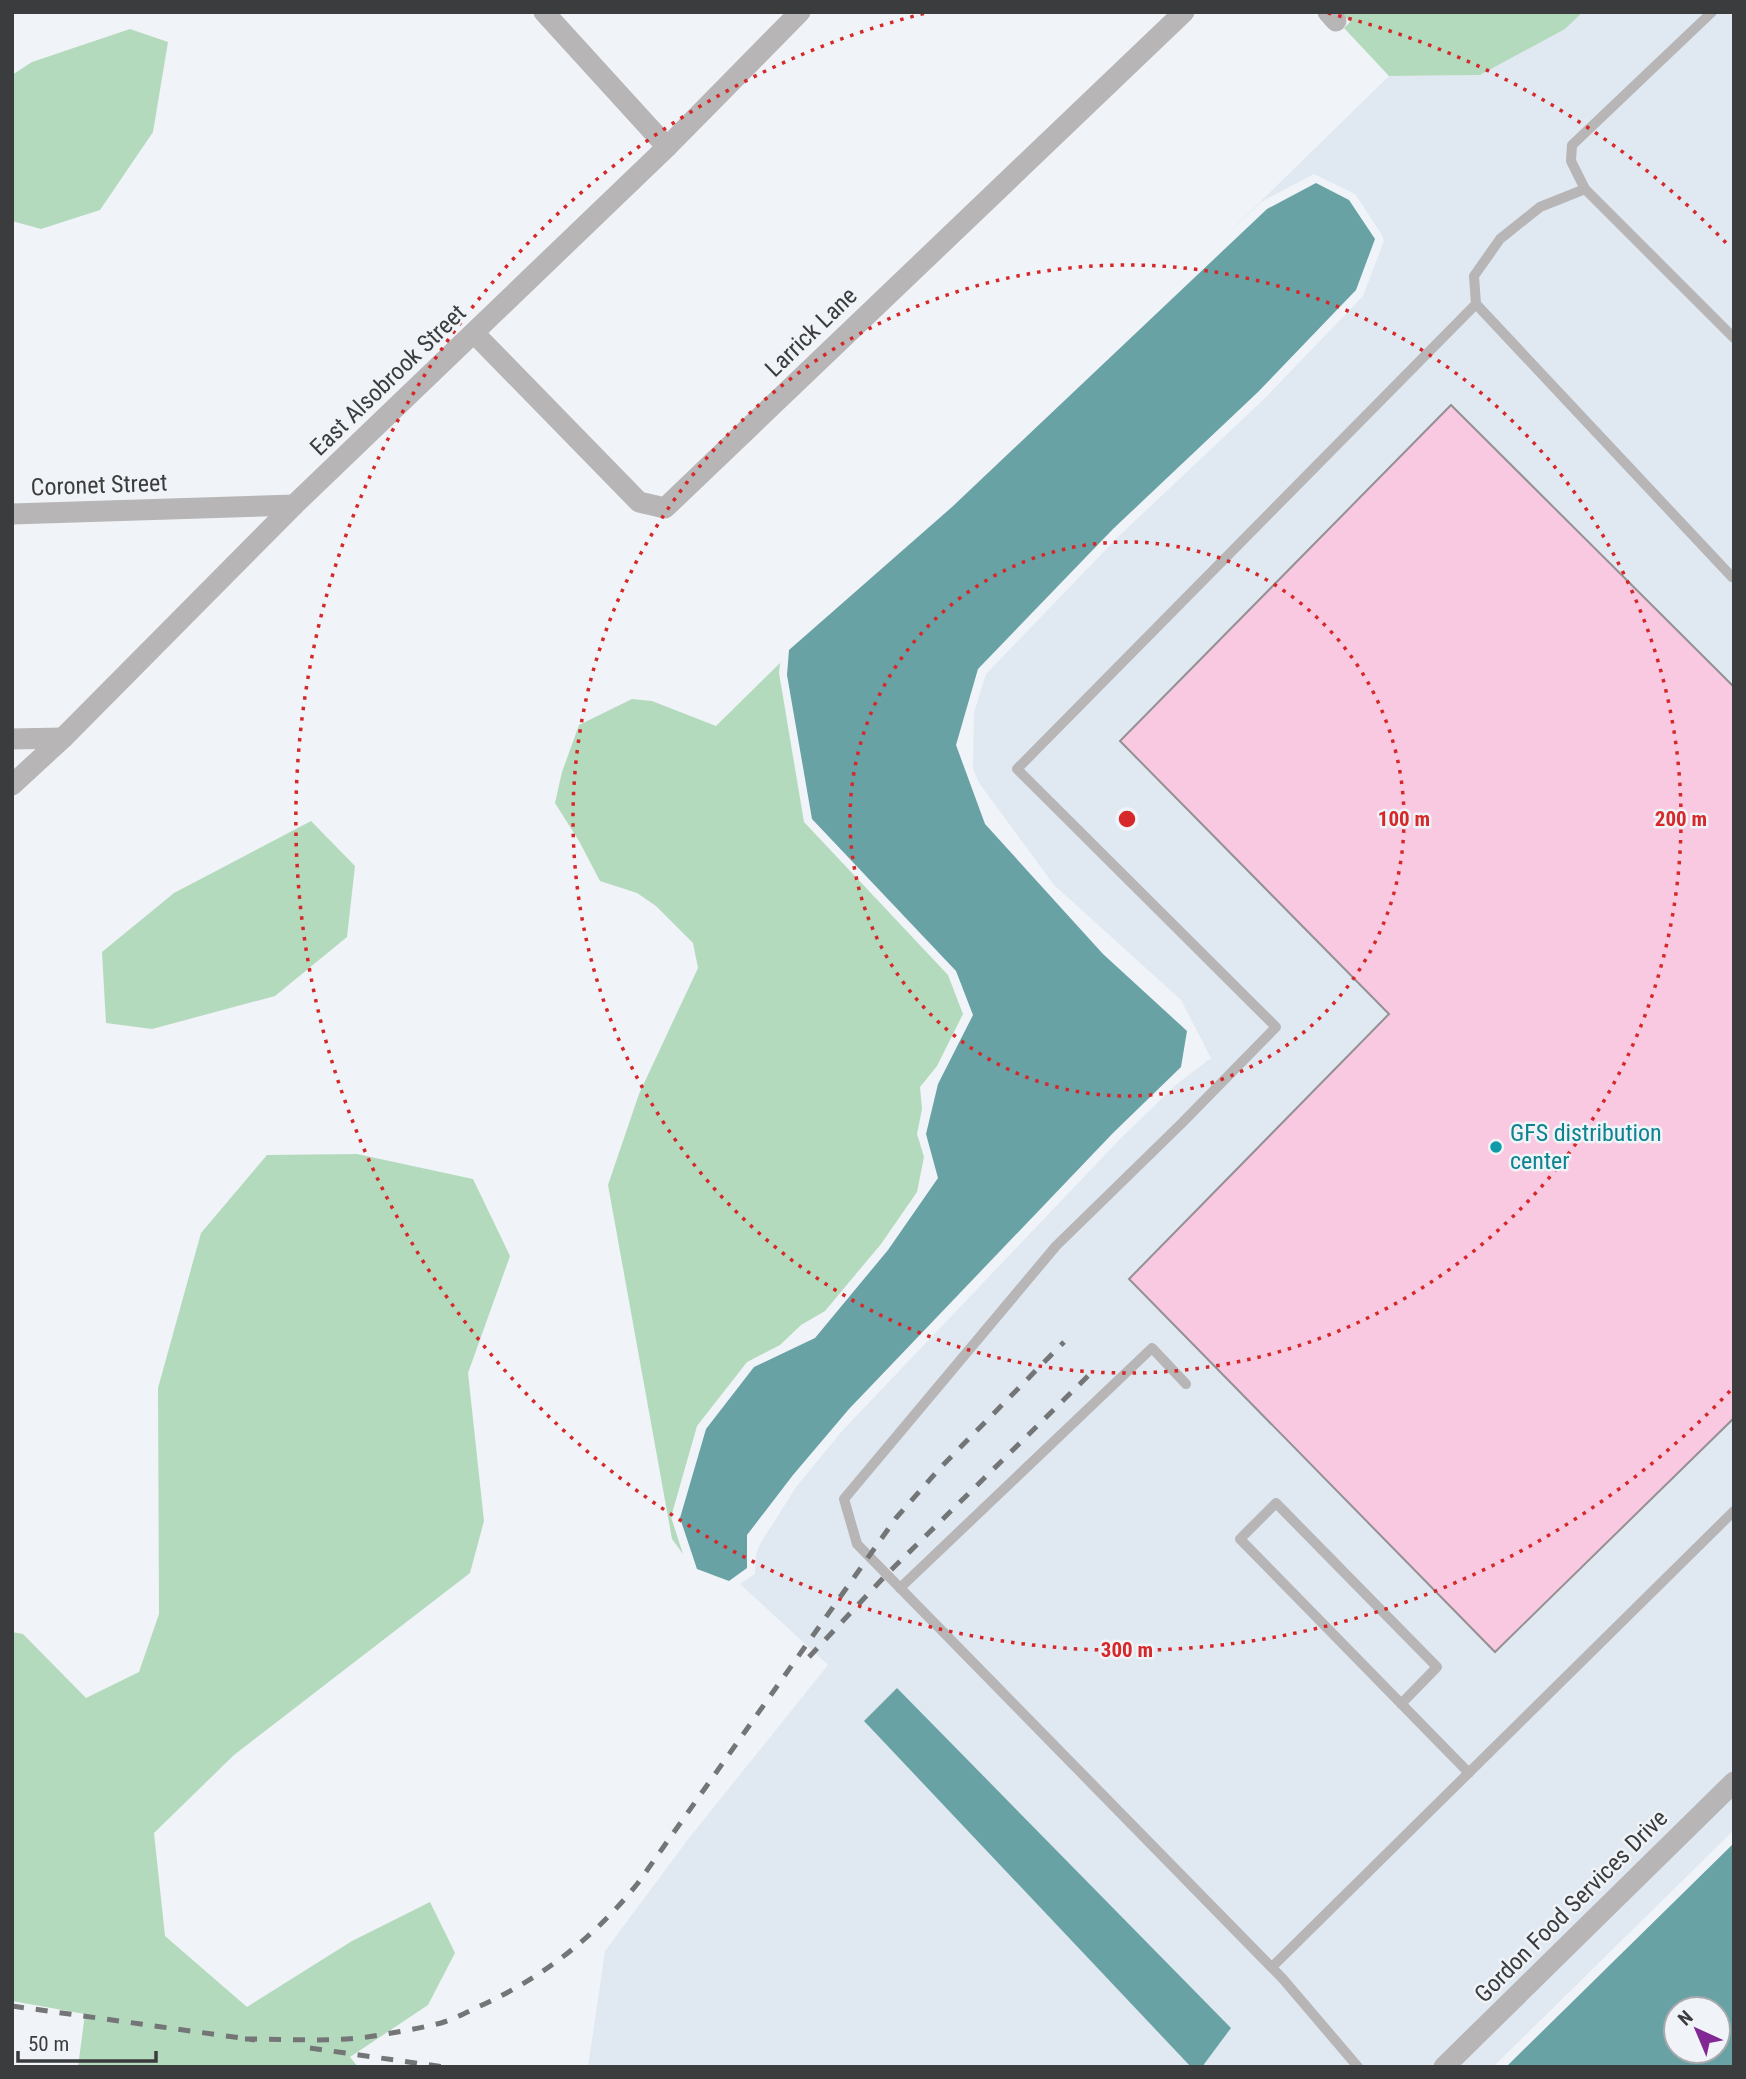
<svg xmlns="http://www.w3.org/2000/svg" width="1746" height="2079" font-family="'Roboto Condensed',sans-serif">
	<rect width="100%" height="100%" fill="#f0f3f7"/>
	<polygon fill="#e0e9f2" points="1583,12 1734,12 1734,1830 1493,2067 1202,2067 1231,2028 897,1688 864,1721 1191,2067 588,2067 605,1951 689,1838 828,1665 740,1584 755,1574 756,1554 760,1544 796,1487 842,1431 1120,1139 1177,1084 1211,1058 1181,1000 1054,885 979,783 973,769 974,713 986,674 1119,536 1264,399 1363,296 1384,241 1382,235 1355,194 1314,174 1261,202 1213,248 1389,76 1480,75 1565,29"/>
	<g fill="#b4dabd">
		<polygon points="1341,12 1583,12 1565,29 1480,75 1389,76 1344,28 1350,22"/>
		<polygon points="130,29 168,42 153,132 100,210 41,229 12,221 12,75 32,62"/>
		<polygon points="780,663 779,673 804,822 948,975 963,1014 937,1066 920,1087 922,1109 917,1134 924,1157 917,1192 881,1244 825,1311 801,1325 780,1345 747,1362 697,1426 671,1517 683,1554 672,1539 608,1185 639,1094 698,968 693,943 656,906 637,893 600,881 579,841 555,803 562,772 579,725 632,699 652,701 716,726"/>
		<polygon points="311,821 355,866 347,937 275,996 152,1029 106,1023 102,952 174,893"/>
		<polygon points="357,1154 473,1179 510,1256 468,1373 484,1521 470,1573 234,1755 154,1833 165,1936 247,2007 352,1941 430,1902 455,1953 428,2005 350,2057 358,2067 78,2067 85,2014 12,2001 12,1632 23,1634 86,1698 139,1672 159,1614 158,1388 201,1233 267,1155"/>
	</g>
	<g fill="#68a2a5" fill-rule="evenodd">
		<polygon points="1316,183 1349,200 1375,239 1356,290 1258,392 1113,529 978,669 956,745 985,824 1103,954 1187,1031 1181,1067 1113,1133 849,1409 793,1475 747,1535 747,1568 729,1581 697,1569 680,1518 706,1429 754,1367 815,1338 888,1250 938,1178 926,1134 938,1084 973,1015 956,971 812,819 787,675 789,650 952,507 1267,209"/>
		<polygon points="897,1688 1231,2028 1202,2067 1191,2067 864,1721"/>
		<path d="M1734,1843V2067H1506ZM1676,2009H1718V2051H1676Z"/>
	</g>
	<polygon fill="#f8c9e0" stroke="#959092" stroke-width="2" points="1451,405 1734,687 1734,1418 1495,1652 1129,1279 1389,1014 1120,741"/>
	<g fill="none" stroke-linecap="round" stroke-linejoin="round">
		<g stroke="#b7b5b5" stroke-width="10">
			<polyline points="1712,12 1572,145 1571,161 1585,189 1734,338"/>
			<polyline points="1476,304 1474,276 1500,239 1540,207 1585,189"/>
			<polyline points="900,1588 1152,1348 1186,1384"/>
			<polyline points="1401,1704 1437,1667 1276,1503 1240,1539 1469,1773"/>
			<polyline points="1272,1967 1734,1511"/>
			<polyline points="1358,2067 1283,1979 857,1544 844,1499 1056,1246 1182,1123 1276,1027 1017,769 1476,304 1732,577 1734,576"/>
		</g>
		<g stroke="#b7b5b5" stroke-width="21">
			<polyline points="544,12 667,147"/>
			<polyline points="1328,12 1336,21"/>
			<polyline points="474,333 639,502 665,508 1184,12"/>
			<polyline points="12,514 294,505"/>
			<polyline points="12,739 63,738"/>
			<polyline points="1444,2067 1734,1782"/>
		</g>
		<polyline stroke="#b7b5b5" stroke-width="21" points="12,785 63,738 294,505 667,147 800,12"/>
		<g stroke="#747577" stroke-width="5" stroke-dasharray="12 12" stroke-linecap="butt">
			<polyline points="809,1657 887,1574 1093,1371"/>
			<polyline points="12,2006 255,2040"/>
			<path d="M245,2039C286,2039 327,2042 367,2037C392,2033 417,2029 441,2023C454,2019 467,2012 480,2006C542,1978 595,1937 638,1883L896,1518L940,1468L1064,1342"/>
			<polyline points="310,2048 444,2067"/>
		</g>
	</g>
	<g fill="none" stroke="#d62828" stroke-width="3.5" stroke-dasharray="3.5 7">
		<circle cx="1127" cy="819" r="277"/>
		<circle cx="1127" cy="819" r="554"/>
		<path d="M1730 1391A831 831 0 1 1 926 13M1328 13A831 831 0 0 1 1730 247"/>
	</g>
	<circle fill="#0f9aa8" stroke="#f0f3f7" stroke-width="2.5" cx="1496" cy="1147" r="7"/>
	<g text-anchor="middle" stroke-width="5" stroke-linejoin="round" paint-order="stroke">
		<g font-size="24" fill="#3b3c3d" stroke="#f0f3f7">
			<text transform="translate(811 332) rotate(-44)" y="8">Larrick Lane</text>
			<text transform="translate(388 380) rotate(-44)" y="8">East Alsobrook Street</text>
			<text transform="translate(99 485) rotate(-2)" y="8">Coronet Street</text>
			<text transform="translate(1571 1906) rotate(-45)" y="8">Gordon Food Services Drive</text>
		</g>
		<g font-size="24" fill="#0d838f" stroke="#f0f3f7" text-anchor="start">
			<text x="1510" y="1141">GFS distribution<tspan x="1510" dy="28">center</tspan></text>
		</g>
	</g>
	<circle cx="1127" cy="819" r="10" fill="#d62828" stroke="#f0f3f7" stroke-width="3.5"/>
	<g font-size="21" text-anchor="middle" font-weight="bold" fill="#d62828" stroke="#f0f3f7" stroke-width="5" stroke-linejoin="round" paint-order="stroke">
		<text x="1404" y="826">100 m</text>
		<text x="1681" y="826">200 m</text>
		<text x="1127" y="1657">300 m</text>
	</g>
	<rect width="1746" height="2079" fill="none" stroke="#3b3c3d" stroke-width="28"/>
	<g transform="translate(1697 2030) rotate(316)"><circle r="33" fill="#f0f3f7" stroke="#a8aaad" stroke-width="2"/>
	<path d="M0-5L12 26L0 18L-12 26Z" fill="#812895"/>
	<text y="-10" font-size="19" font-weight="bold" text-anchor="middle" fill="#3b3c3d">N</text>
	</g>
	<path d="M18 2051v10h138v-10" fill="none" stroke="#3b3c3d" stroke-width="3.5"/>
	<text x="28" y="2051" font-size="21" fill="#3b3c3d" stroke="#f0f3f7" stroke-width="5" paint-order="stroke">50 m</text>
</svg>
